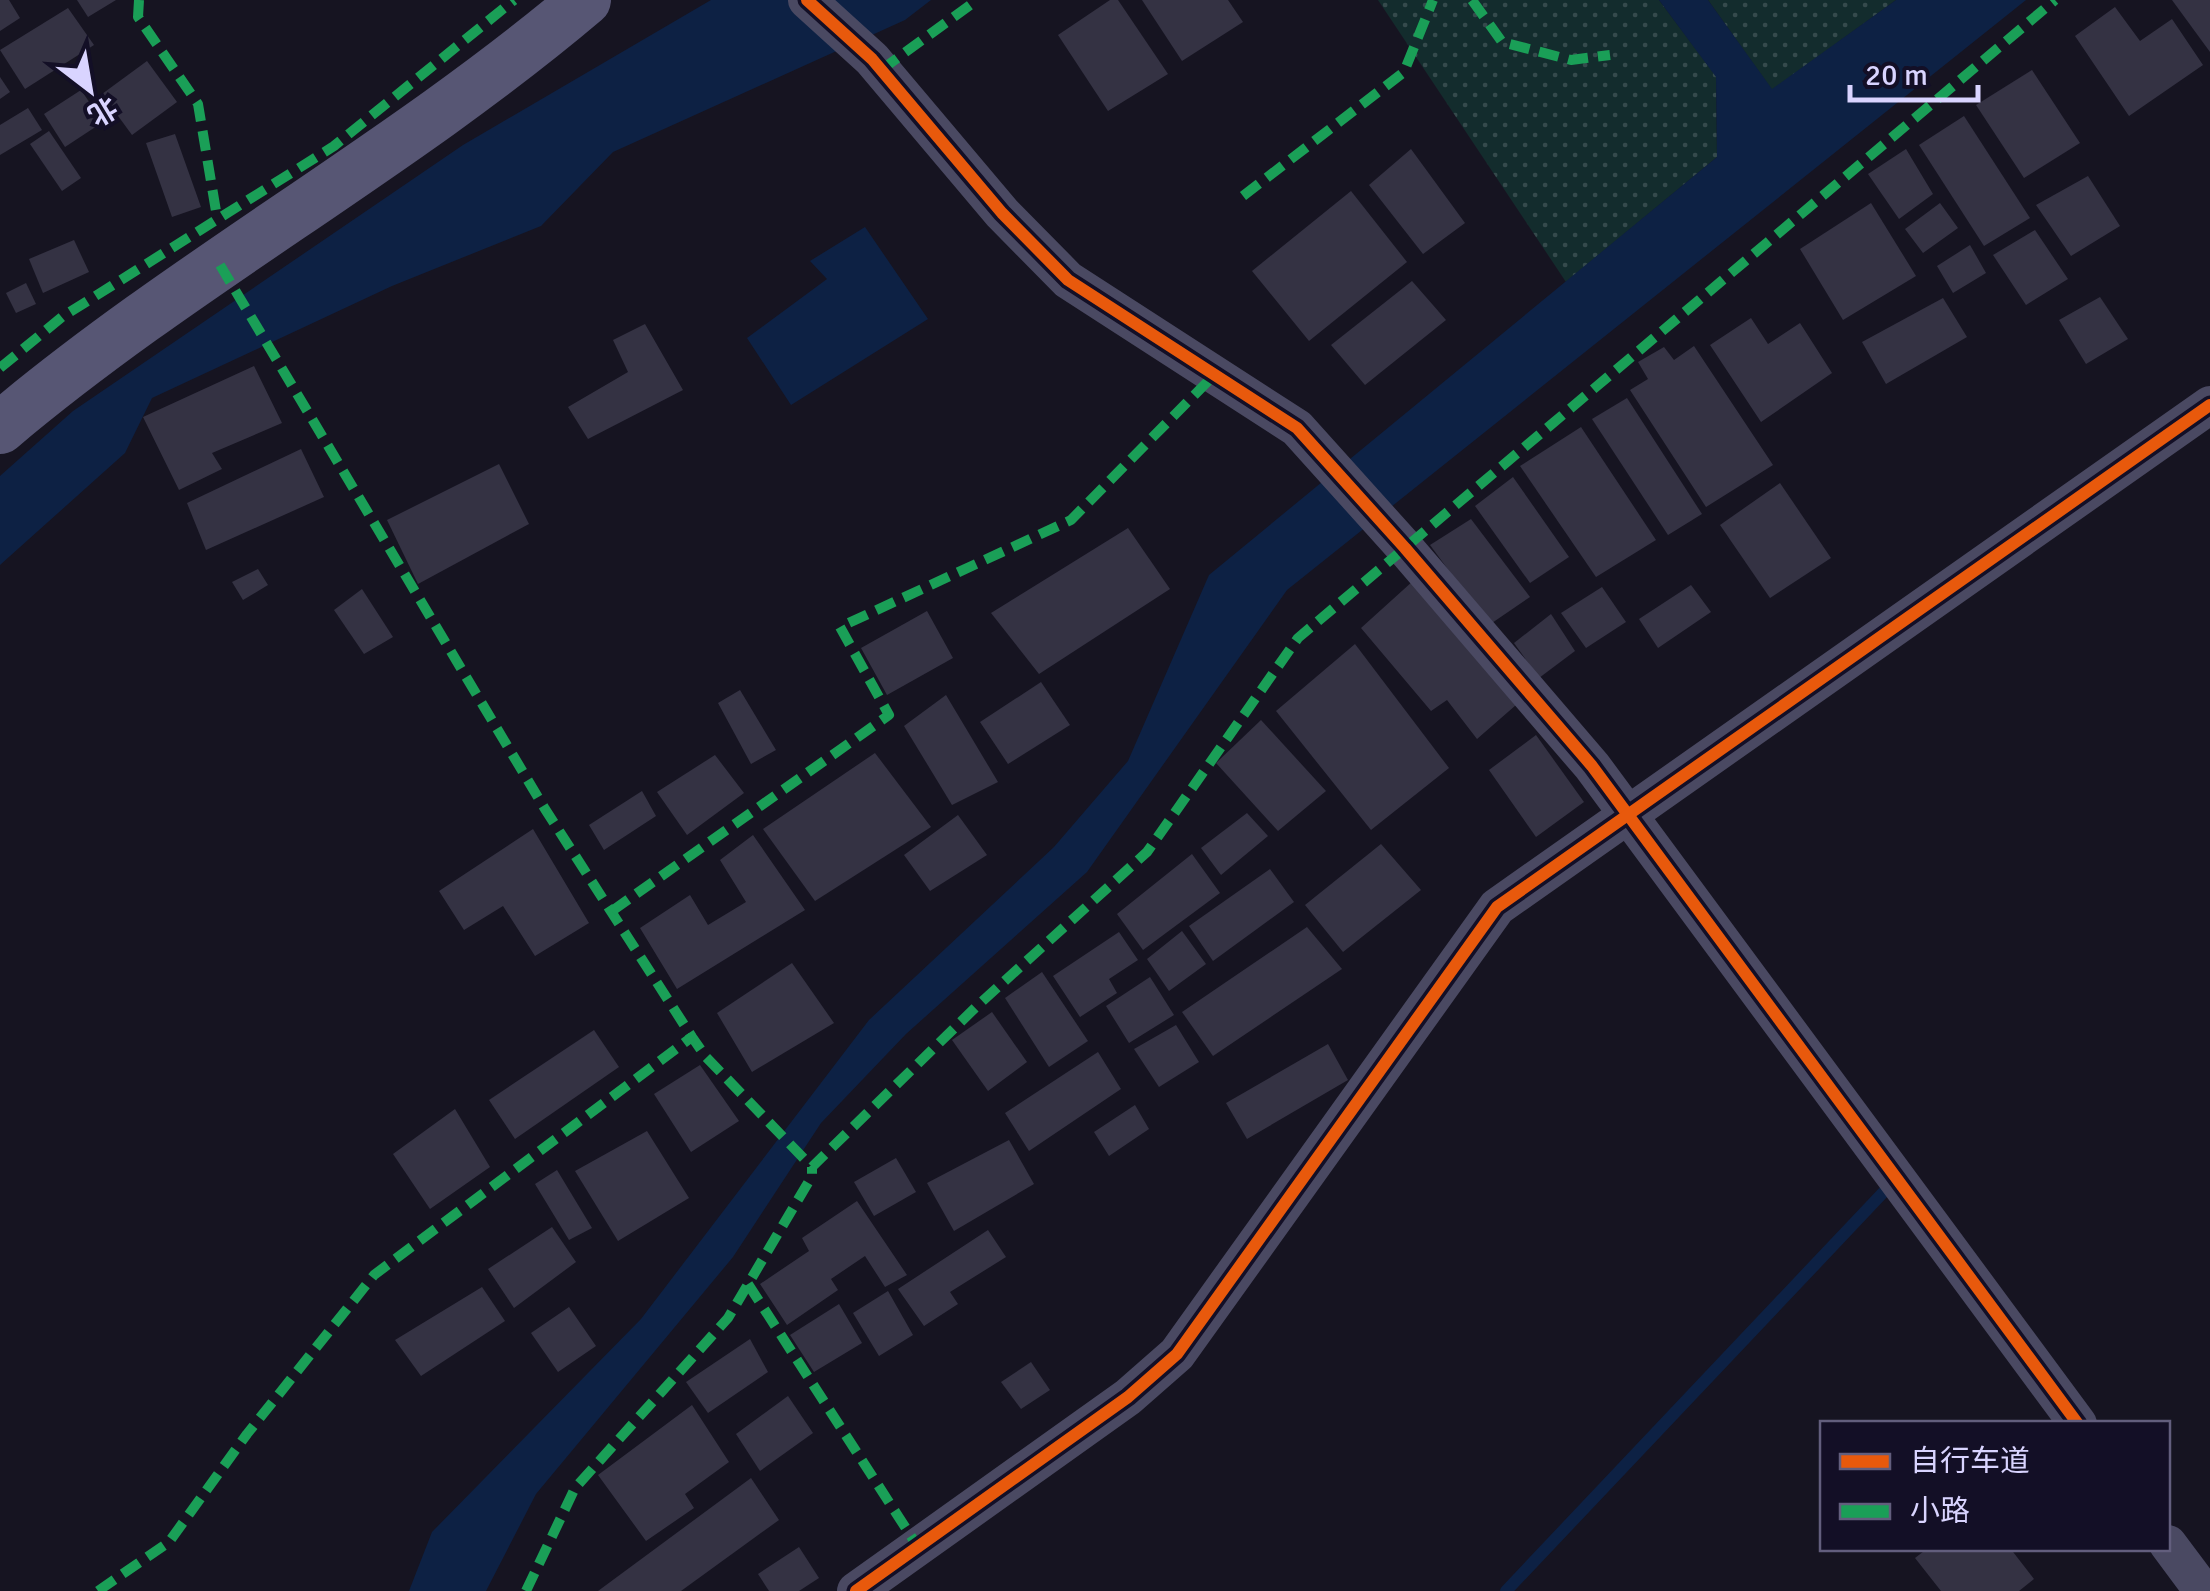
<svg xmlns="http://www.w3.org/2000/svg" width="2210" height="1591" font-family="Signika,'Noto Sans SC',sans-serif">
	<defs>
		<pattern id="grass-dots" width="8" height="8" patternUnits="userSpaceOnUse" patternTransform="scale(2.5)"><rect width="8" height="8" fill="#132c2d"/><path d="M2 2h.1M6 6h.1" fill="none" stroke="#354a4c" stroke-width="1.8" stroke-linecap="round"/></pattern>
	</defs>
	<rect width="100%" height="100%" fill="#161421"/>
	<g fill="url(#grass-dots)">
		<polygon points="1378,0 1659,0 1716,76 1717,157 1566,282"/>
		<polygon points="1708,0 1896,0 1772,90"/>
	</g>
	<g fill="#0d2144">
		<polygon points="711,0 931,0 905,20 613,152 541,226 392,286 152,398 125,453 0,565 0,476 73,411 463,145"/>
		<polygon points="1659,0 1708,0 1772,89 1896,0 2026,0 1287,590 1087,872 906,1034 821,1123 733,1257 536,1494 486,1591 409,1591 432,1532 641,1319 869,1020 1054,847 1128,761 1209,575 1717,157 1716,77"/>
		<polygon points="865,227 928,319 791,405 747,338 827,279 810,261"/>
	</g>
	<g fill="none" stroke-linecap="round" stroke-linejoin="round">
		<polyline stroke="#0d2144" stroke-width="12" points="1506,1591 1895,1180"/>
	</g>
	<g fill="#343243">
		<polygon points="0,0 9,0 20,18 0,31"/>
		<polygon points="77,0 116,0 88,17"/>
		<polygon points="1110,0 1118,0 1168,74 1108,111 1058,35"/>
		<polygon points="1142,0 1228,0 1243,22 1182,61"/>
		<polygon points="2172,0 2210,0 2210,52"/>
		<polygon points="2115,7 2140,41 2172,19 2203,65 2129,116 2075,36"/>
		<polygon points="68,8 94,45 25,89 0,50"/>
		<polygon points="147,61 177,102 132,135 102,94"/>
		<polygon points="2032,70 2080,143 2024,178 1976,105"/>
		<polygon points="0,77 10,92 0,99"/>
		<polygon points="81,90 103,122 65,147 44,114"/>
		<polygon points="28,108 42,130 0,155 0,125"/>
		<polygon points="1964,116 2030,218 1984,246 1919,145"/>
		<polygon points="49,131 81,178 62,191 30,144"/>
		<polygon points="175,134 201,207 172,217 146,143"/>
		<polygon points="1411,149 1465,223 1423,254 1369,185"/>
		<polygon points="1906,149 1933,194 1899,219 1868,174"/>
		<polygon points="2088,176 2120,226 2071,256 2036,205"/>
		<polygon points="1351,191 1407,262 1309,341 1252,271"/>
		<polygon points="1871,203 1916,276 1843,320 1800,249"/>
		<polygon points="1940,203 1958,228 1923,253 1905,229"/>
		<polygon points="2035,230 2068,279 2026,305 1993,255"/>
		<polygon points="74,240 89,272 43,293 29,259"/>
		<polygon points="1970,245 1986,273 1953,293 1937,266"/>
		<polygon points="1412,281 1446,320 1365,385 1331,345"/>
		<polygon points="26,283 36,304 16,313 6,293"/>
		<polygon points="2100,297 2128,339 2086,364 2059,320"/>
		<polygon points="1943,298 1967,337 1886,384 1862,342"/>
		<polygon points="1751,318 1768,344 1800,323 1832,373 1761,422 1710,345"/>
		<polygon points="645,324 683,390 588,439 568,407 628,372 613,340"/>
		<polygon points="1694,346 1773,465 1706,507 1630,390 1648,379 1638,362 1664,347 1674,360"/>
		<polygon points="254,366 282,423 212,453 222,469 179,490 143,417"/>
		<polygon points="1627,398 1702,514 1668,535 1592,419"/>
		<polygon points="1581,427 1656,540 1596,577 1520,466"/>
		<polygon points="301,449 324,497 206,550 187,503"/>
		<polygon points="499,464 529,524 418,584 387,520"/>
		<polygon points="1513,477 1569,557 1530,583 1475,506"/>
		<polygon points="1780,483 1831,558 1770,598 1720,525"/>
		<polygon points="1471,519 1530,597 1489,625 1430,545"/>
		<polygon points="1128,528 1170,589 1039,674 991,613"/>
		<polygon points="258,569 268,585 243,600 232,582"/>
		<polygon points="1413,581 1516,705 1477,739 1447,700 1431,711 1361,628"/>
		<polygon points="1691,585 1711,612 1658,648 1639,619"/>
		<polygon points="1602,587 1626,622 1586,648 1561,613"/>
		<polygon points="362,589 393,637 364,654 334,610"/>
		<polygon points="927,611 953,658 887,695 861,648"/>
		<polygon points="1551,614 1575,651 1539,678 1514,643"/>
		<polygon points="1355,644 1449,768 1371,830 1276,711"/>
		<polygon points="1041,682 1070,725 1008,764 980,722"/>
		<polygon points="740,690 776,750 751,764 718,703"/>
		<polygon points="946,695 998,782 952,805 904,726"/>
		<polygon points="1261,720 1326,791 1278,831 1216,763"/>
		<polygon points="1536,735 1584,802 1536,837 1489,770"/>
		<polygon points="875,753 931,827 815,901 763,829"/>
		<polygon points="715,755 744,793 687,835 657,792"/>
		<polygon points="642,791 656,816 604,850 589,825"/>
		<polygon points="1247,813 1268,836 1221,875 1201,848"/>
		<polygon points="958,815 987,855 930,891 904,855"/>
		<polygon points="533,829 589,923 535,956 503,906 464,930 439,891"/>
		<polygon points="753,835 805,910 677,989 640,928 690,895 708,925 746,902 720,860"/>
		<polygon points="1381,844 1421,890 1343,952 1305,905"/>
		<polygon points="1192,854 1220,893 1143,950 1117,914"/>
		<polygon points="1270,869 1294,902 1213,961 1189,926"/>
		<polygon points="1307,927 1342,969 1213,1056 1182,1012"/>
		<polygon points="1182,931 1206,964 1169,991 1147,959"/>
		<polygon points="1119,932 1138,960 1109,979 1117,993 1080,1017 1053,976"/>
		<polygon points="792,963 834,1023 752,1072 717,1013"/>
		<polygon points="1042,972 1088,1041 1049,1067 1005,998"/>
		<polygon points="1150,977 1174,1015 1129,1043 1106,1006"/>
		<polygon points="992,1012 1027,1062 988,1091 952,1040"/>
		<polygon points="1176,1025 1199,1062 1159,1087 1134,1049"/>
		<polygon points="594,1030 619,1067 515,1139 489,1100"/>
		<polygon points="1328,1044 1348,1080 1247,1139 1226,1103"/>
		<polygon points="1098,1052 1121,1089 1029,1151 1005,1113"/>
		<polygon points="700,1065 739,1121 691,1152 654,1094"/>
		<polygon points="1135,1105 1149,1129 1109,1156 1094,1132"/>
		<polygon points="455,1109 490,1167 430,1209 393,1154"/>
		<polygon points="647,1131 689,1198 618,1241 575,1171"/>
		<polygon points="1009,1140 1034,1184 954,1231 927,1183"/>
		<polygon points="896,1158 916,1192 874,1216 854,1182"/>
		<polygon points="557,1170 592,1228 569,1240 535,1184"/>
		<polygon points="857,1201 907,1275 885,1287 865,1256 831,1279 838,1290 787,1325 760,1284 809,1251 802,1238"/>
		<polygon points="552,1227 576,1262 514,1308 488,1269"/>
		<polygon points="988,1230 1006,1257 950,1292 958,1304 924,1326 898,1289"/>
		<polygon points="482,1287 505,1321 421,1376 395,1340"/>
		<polygon points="888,1291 913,1335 879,1356 853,1313"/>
		<polygon points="839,1304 862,1343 814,1372 790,1335"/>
		<polygon points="569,1307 596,1346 558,1372 531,1333"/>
		<polygon points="750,1339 768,1372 708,1413 686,1382"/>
		<polygon points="1031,1362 1050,1390 1021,1409 1001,1382"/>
		<polygon points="788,1396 813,1433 760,1471 736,1434"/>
		<polygon points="692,1405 729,1462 685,1494 694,1508 646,1541 598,1475"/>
		<polygon points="751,1478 779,1520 681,1591 598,1591"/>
		<polygon points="799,1547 819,1578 799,1591 769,1591 758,1574"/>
		<polygon points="1928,1548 2010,1548 2034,1579 2019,1591 1941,1591 1915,1558"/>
	</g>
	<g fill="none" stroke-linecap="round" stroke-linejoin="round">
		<g stroke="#4a4962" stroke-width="38">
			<polyline points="807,0 872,59 1002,213 1068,280 1297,428 1405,548 1592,766 2078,1424"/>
			<polyline points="2168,1544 2203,1591"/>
			<polyline points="856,1591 1128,1397 1177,1354 1497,907 2210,405"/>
		</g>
		<path stroke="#575674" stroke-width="52" d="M0,428C185,272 400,157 585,0"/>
		<g stroke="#1a9f57" stroke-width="10" stroke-dasharray="20 10" stroke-linecap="butt">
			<polyline points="139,0 138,17 198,104 217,217"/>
			<polyline points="1472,0 1502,42 1571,60 1610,55"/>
			<polyline points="881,70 977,0"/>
			<polyline points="1243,196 1404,72 1433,0"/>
			<polyline points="220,265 545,809 692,1037 706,1057 812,1167 977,1006 1147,852 1298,638 2055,0"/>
			<polyline points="0,368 62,317 334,146 514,0"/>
			<polyline points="612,911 889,715 840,627 1071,520 1214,375"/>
			<polyline points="748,1284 918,1547"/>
			<polyline points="98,1591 169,1542 247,1434 374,1275 692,1037"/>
			<polyline points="526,1591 575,1488 728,1318 812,1176 812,1167"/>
		</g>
		<g stroke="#130f26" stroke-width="19">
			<g id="cycleway">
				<polyline points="807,0 872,59 1002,213 1068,280 1297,428 1405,548 1592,766 2078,1424"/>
				<polyline points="856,1591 1128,1397 1177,1354 1497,907 2210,405"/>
			</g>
		</g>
		<use href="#cycleway" stroke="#e8590c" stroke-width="12"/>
	</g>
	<rect x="1820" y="1421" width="350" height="130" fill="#130f26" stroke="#625e7d" stroke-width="2.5"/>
	<rect x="1840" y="1454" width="50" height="15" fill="#e8590c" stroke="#625e7d" stroke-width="2.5"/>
	<text x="1910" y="1471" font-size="30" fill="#d9d4ff">自行车道</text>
	<rect x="1840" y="1504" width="50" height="15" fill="#1a9f57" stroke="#625e7d" stroke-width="2.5"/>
	<text x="1910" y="1521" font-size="30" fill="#d9d4ff">小路</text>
	<g transform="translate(90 90) rotate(149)" stroke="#130f26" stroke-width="8" paint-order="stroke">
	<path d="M0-8L18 38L0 25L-18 38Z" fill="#d9d4ff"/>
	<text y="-15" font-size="28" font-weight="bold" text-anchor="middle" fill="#d9d4ff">北</text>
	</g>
	<path d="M1850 85v15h128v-15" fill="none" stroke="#d9d4ff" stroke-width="5"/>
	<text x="1865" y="85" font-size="30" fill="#d9d4ff" stroke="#130f26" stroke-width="8" paint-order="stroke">20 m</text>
</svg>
